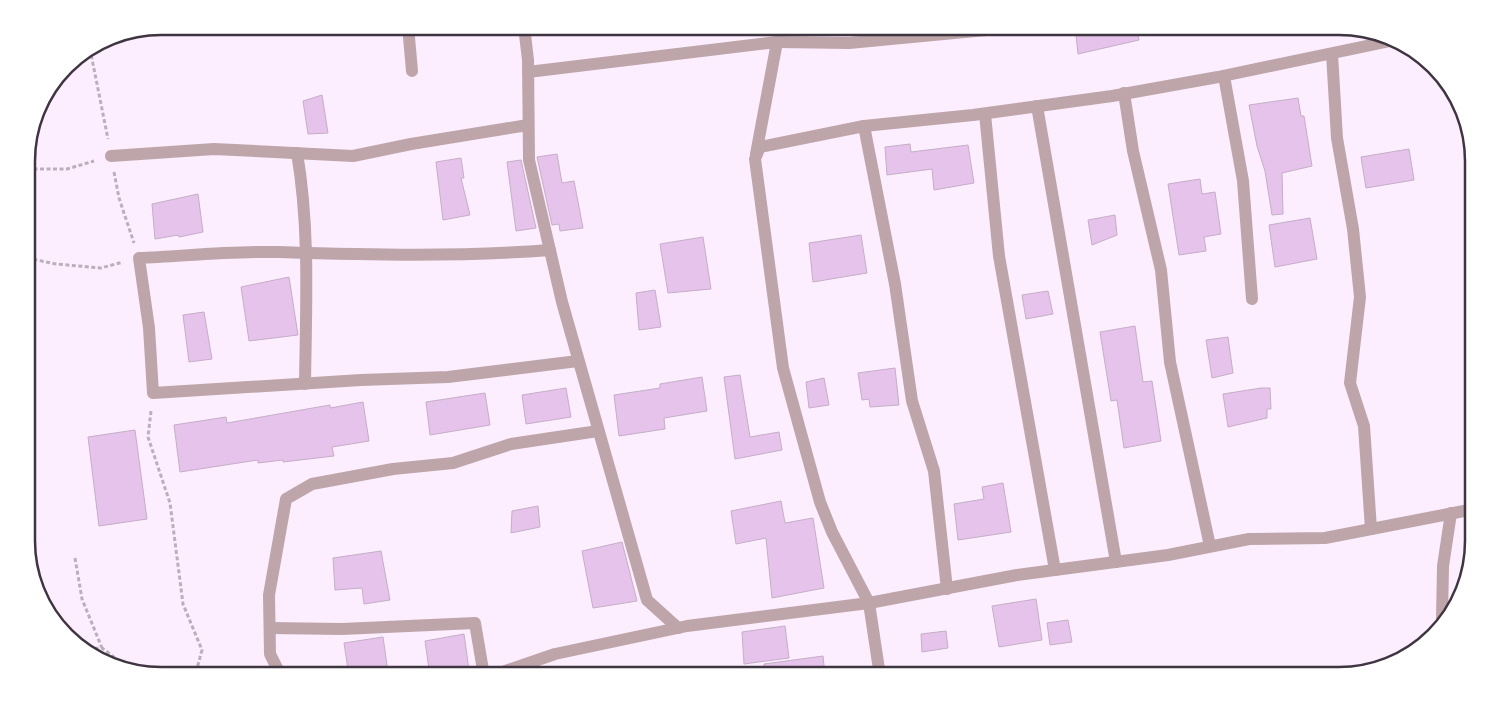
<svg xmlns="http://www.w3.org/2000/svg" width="1500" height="702" font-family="'Noto Serif',serif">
	<rect width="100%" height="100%" fill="#fceefe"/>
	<polygon fill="#dce3b7" points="1292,666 1293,675 1219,676"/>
	<g fill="#e6c3ea" stroke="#c5aec8">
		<polygon points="1137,28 1139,40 1078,54 1076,35"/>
		<polygon points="322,95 328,133 308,134 303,101"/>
		<polygon points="1298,98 1301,116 1304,116 1312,166 1282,173 1283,214 1272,215 1265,171 1257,146 1249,105"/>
		<polygon points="910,144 911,152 968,145 974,183 934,190 932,169 887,175 885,147"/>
		<polygon points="1409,149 1414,180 1366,188 1361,157"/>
		<polygon points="557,154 562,183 574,181 583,228 560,231 559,224 552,225 537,157"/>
		<polygon points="461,158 464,178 461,178 470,215 443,220 436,162"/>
		<polygon points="521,160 536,228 516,231 507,162"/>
		<polygon points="1200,179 1202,194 1215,192 1221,234 1204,237 1206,251 1179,255 1168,184"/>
		<polygon points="198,194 203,232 179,237 178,235 155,239 152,204"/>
		<polygon points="1115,215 1117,235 1092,245 1088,220"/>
		<polygon points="1310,218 1317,259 1275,267 1269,225"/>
		<polygon points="861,235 867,273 813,282 809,243"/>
		<polygon points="703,237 711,289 668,293 660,244"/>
		<polygon points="289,277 298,335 249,341 241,287"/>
		<polygon points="655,290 661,327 639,330 636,293"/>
		<polygon points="1048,291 1053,314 1026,319 1022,295"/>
		<polygon points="204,312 212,359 189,362 183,315"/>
		<polygon points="1135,326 1143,382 1152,381 1161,441 1124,448 1117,400 1111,401 1100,332"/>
		<polygon points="1228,337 1233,373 1212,378 1206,340"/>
		<polygon points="895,368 899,405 870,407 869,399 862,400 858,373"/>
		<polygon points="740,375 750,437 779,432 782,450 735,459 724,377"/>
		<polygon points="702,377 707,411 664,418 665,429 619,436 614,395 660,388 660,384"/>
		<polygon points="824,378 829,405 809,408 806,382"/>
		<polygon points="566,388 571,417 526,424 522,395"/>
		<polygon points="1261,388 1270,388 1271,409 1267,409 1267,418 1228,427 1223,394"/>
		<polygon points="485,393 490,425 430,435 426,402"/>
		<polygon points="363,402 369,441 332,447 334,456 283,462 283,460 258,463 258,460 180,472 174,425 226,417 227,423 330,405 330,408"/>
		<polygon points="135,430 147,519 99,526 88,437"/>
		<polygon points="1003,483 1011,532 958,540 954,504 984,499 982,487"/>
		<polygon points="781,501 785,523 813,518 824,588 772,598 766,538 736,544 731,511"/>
		<polygon points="538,506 540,527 511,533 512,511"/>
		<polygon points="622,542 637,601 593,608 582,551"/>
		<polygon points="381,551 390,600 364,604 362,588 335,590 333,558"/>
		<polygon points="1036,599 1042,640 999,647 992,606"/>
		<polygon points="1068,620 1072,642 1050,645 1047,623"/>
		<polygon points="785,626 789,658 744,664 742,632"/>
		<polygon points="946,631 948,648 922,652 921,634"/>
		<polygon points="464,634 469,670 443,676 430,676 425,641"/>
		<polygon points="383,637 388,672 372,676 349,676 344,643"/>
		<polygon points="823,656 825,676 764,676 764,664"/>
	</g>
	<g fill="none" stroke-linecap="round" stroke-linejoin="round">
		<g stroke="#bbafbd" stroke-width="3" stroke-dasharray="4 2.5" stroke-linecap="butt">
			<polyline points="90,49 108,139"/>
			<polyline points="27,169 67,169 94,161"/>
			<polyline points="114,172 119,198 134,243"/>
			<polyline points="27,258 56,264 101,268 123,262"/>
			<polyline points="151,411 148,437 170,503 183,604 202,650 195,676"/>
			<polyline points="75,558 82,599 102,648"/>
			<polyline points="88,649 102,648 131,670"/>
		</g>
		<g stroke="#bea5aa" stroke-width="12">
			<polyline points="408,26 412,71"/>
			<polyline points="524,26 528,60 529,160 562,302 647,600 678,628"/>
			<polyline points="777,42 849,43 1029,26"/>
			<polyline points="1332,54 1337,138 1353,229 1360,297 1350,383 1364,426 1371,529"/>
			<polyline points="528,72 777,42 756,154"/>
			<polyline points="1224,76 1243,181 1252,299"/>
			<polyline points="1124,93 1133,151 1161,270 1170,362 1210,546"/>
			<polyline points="1037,106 1116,562"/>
			<polyline points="985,114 999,256 1055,570"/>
			<polyline points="864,126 895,284 912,401 934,471 947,589"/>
			<path d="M297,153C310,229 306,306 305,384"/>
			<polyline points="111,156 214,149 353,156 411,144 528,125"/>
			<path d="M550,250C459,257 370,255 279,252C233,251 185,256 139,258L149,328L153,393L361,380L448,377L578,361"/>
			<polyline points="1442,619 1443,566 1451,513"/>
			<polyline points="270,628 342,629 475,623 484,676"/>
			<polyline points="281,676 270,654 269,595 286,499 312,484 393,469 453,463 511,444 598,431"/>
			<polyline points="491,676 555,654 687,626 869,603 1017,575 1168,555 1249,539 1325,538 1474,509"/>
			<polyline points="880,676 869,603 832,532 820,502 783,368 755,159 760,147 864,126 973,115 1112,96 1218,77 1395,40"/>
		</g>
	</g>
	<path d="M0 0H1500V702H0ZM161 35H1339A126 126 0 0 1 1465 161V541A126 126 0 0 1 1339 667H161A126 126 0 0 1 35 541V161A126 126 0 0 1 161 35Z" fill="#fff" fill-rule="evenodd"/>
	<path fill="none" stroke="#3f3540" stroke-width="2.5" d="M161 35H1339A126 126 0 0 1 1465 161V541A126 126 0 0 1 1339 667H161A126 126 0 0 1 35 541V161A126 126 0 0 1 161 35Z"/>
</svg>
